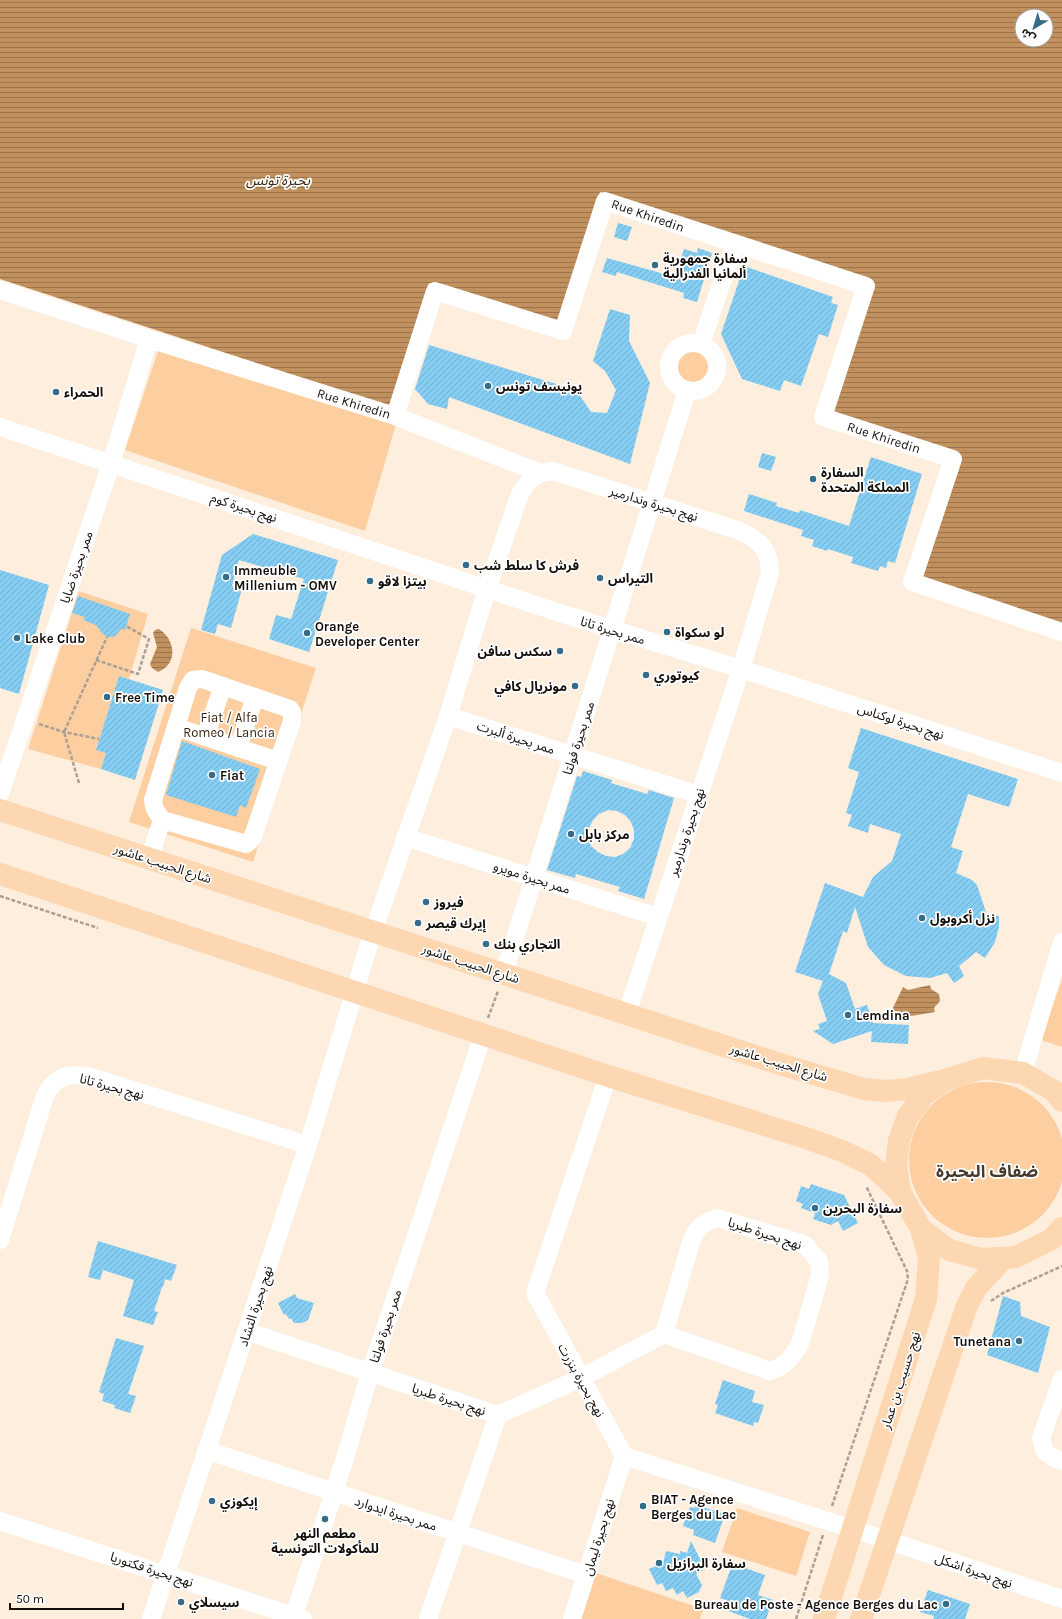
<svg xmlns="http://www.w3.org/2000/svg" width="1062" height="1619" font-family="Karla,'Noto Sans Arabic',sans-serif">
	<defs>
		<pattern id="water-rules" width="6" height="5" patternUnits="userSpaceOnUse"><rect width="6" height="5" fill="#c0905e"/><path d="M0 2.5h6" fill="none" stroke="#9b744c"/></pattern>
		<pattern id="building-hatch" width="6" height="6" patternUnits="userSpaceOnUse"><rect width="6" height="6" fill="#85cdf2"/><path d="M-1 1l2-2M0 6l6-6M5 7l2-2" fill="none" stroke="#72afce"/></pattern>
	</defs>
	<rect width="100%" height="100%" fill="#feeede"/>
	<g fill="#fdcfa0">
		<polygon points="159,348 396,424 365,531 125,450"/>
		<circle cx="693" cy="367" r="17"/>
		<polygon points="79,591 148,614 129,679 119,676 96,750 106,753 101,769 28,749"/>
		<polygon points="191,628 316,668 253,862 129,822"/>
		<polygon points="1062,979 1062,1047 1041,1040"/>
		<circle cx="987" cy="1160" r="78"/>
		<polygon points="737,1508 810,1532 796,1576 722,1552"/>
		<polygon points="596,1573 703,1609 700,1619 581,1619"/>
	</g>
	<g fill="url(#water-rules)" fill-rule="evenodd">
		<path d="M0,0H1062V627L921,579L960,454L832,412L874,282L600,192L558,323L429,283L391,407L0,279ZM1022,16H1046V40H1022Z"/>
		<path d="M159,629C175,639 179,664 158,672L152,668L150,664L157,647L153,633L155,630Z"/>
		<polygon points="930,985 931,989 939,994 940,1001 934,1008 935,1012 905,1017 891,1012 903,987 908,990"/>
	</g>
	<g fill="url(#building-hatch)" fill-rule="evenodd">
		<polygon points="618,223 632,227 627,241 614,237"/>
		<polygon points="698,248 712,253 697,302 683,298 684,293 617,272 616,276 602,272 607,258 675,277 684,249 697,253"/>
		<polygon points="744,266 833,297 831,303 838,305 828,337 819,334 801,386 784,380 780,391 742,379 721,334"/>
		<polygon points="610,309 630,315 629,341 650,383 630,464 449,397 447,409 428,404 415,389 429,345 576,390 591,412 607,413 616,390 605,371 593,361"/>
		<polygon points="762,453 776,457 771,471 758,467"/>
		<polygon points="871,457 922,474 895,563 888,561 886,568 880,566 878,571 851,563 853,557 828,549 827,551 812,546 814,540 801,536 803,530 744,511 749,494 777,503 776,506 799,513 800,510 849,526"/>
		<polygon points="253,534 338,560 309,652 269,639 276,615 291,619 304,579 239,560 232,586 242,589 231,628 218,624 215,634 201,630 222,555"/>
		<polygon points="0,570 49,585 19,694 0,688"/>
		<polygon points="78,596 130,614 125,630 121,629 116,635 113,637 107,637 102,633 96,625 83,620 85,617 72,613"/>
		<polygon points="119,676 163,690 135,780 101,769 106,753 96,750"/>
		<polygon points="861,728 1018,779 1009,807 968,794 951,847 963,851 956,873 972,880 977,885 987,915 999,916 999,927 995,942 985,958 976,952 959,966 964,976 954,983 947,973 930,978 906,976 884,965 868,947 855,907 847,933 843,931 829,974 846,983 855,1009 867,1005 873,1023 909,1025 908,1044 871,1042 872,1031 833,1044 813,1031 820,1029 818,1024 827,1021 818,994 823,981 795,972 825,883 863,897 873,877 892,861 901,834 870,824 868,833 848,826 852,815 846,813 859,772 848,768"/>
		<polygon points="182,741 260,769 246,808 240,805 236,817 166,795"/>
		<path d="M583,771L612,780L611,783L647,794L649,790L674,798L644,899L618,891L620,887L576,874L575,878L547,870L577,776L581,777ZM608,810L617,811L625,815L631,822L634,830V839L630,848L623,854L615,857L606,856L598,852L591,846L588,837L589,828L593,820L599,814Z"/>
		<polygon points="811,1184 844,1195 858,1223 843,1231 838,1221 831,1225 813,1219 815,1213 801,1208 803,1204 796,1201 801,1186 809,1189"/>
		<polygon points="98,1241 177,1265 171,1281 165,1279 163,1287 162,1287 154,1311 158,1312 153,1325 123,1316 134,1280 103,1270 100,1280 88,1277"/>
		<polygon points="295,1294 297,1298 314,1303 308,1320 302,1323 294,1323 291,1318 289,1319 286,1314 284,1315 278,1303"/>
		<polygon points="1003,1296 1020,1302 1021,1316 1050,1327 1038,1373 987,1355"/>
		<polygon points="116,1338 144,1346 128,1394 136,1396 130,1413 114,1408 115,1405 102,1401 104,1394 99,1392"/>
		<polygon points="723,1380 755,1391 752,1402 764,1405 758,1423 754,1422 753,1426 715,1413 718,1405 715,1404"/>
		<polygon points="696,1505 725,1514 715,1543 693,1535 694,1530 683,1526 690,1507 695,1508"/>
		<polygon points="691,1541 705,1569 696,1574 702,1585 699,1592 687,1598 683,1591 677,1595 673,1588 666,1591 662,1583 657,1585 649,1569 663,1563 666,1551 680,1554 680,1551 687,1553"/>
		<polygon points="732,1565 737,1565 765,1575 758,1595 773,1600 766,1619 750,1619 723,1609 726,1600 720,1598"/>
		<polygon points="928,1590 970,1604 965,1619 933,1619 934,1616 920,1612"/>
	</g>
	<g fill="none" stroke-linecap="round" stroke-linejoin="round">
		<g stroke="#aca094" stroke-width="2.5" stroke-dasharray="4 2" stroke-linecap="butt">
			<polyline points="96,660 138,674 149,639 126,626"/>
			<polyline points="39,724 64,732 99,739"/>
			<polyline points="79,783 64,732 107,637"/>
			<polyline points="0,896 98,928"/>
			<polyline points="488,1018 498,991"/>
			<polyline points="991,1301 1003,1293 1062,1266"/>
			<polyline points="832,1506 908,1279 907,1271 866,1186"/>
			<polyline points="796,1619 823,1535"/>
		</g>
		<g stroke="#fff" stroke-width="18">
			<polyline points="0,290 149,339 395,416 435,291 563,331 605,201 866,286 823,417 953,459 912,582 1062,632"/>
			<circle cx="693" cy="367" r="24"/>
			<polyline points="701,344 735,244"/>
			<polyline points="395,416 540,473"/>
			<polyline points="0,427 560,613 741,669 1062,773"/>
			<path d="M202,679L290,709L292,712V721L253,836L250,841L246,844L162,820C157,812 154,811 153,800L188,688L193,680Z"/>
			<polyline points="448,716 699,795"/>
			<polyline points="176,727 278,761"/>
			<polyline points="205,737 223,686"/>
			<polyline points="238,748 255,697"/>
			<polyline points="0,794 111,464 149,339"/>
			<polyline points="405,837 658,917"/>
			<polyline points="149,859 162,820"/>
			<polyline points="504,973 687,391"/>
			<polyline points="1023,1073 1062,942"/>
			<polyline points="608,1076 535,1293 624,1456 887,1540 1062,1599"/>
			<path d="M0,1240L44,1099C53,1077 66,1073 88,1076L308,1145"/>
			<path d="M246,1331L498,1415L581,1378L664,1334L692,1239C698,1227 704,1222 717,1218L804,1244L819,1261L820,1275L800,1344C792,1357 785,1367 770,1371L664,1334"/>
			<polyline points="1062,1379 1041,1438 1045,1452 1056,1459 1062,1461"/>
			<polyline points="206,1450 586,1575"/>
			<polyline points="0,1521 303,1619"/>
			<path d="M151,1619L308,1145L370,941L448,716L487,589L520,494L530,480L540,473L553,471L740,531C762,542 769,549 770,573L741,669L627,1013"/>
			<polyline points="293,1619 345,1458 370,1373 483,1035"/>
			<polyline points="428,1619 498,1415"/>
			<polyline points="572,1619 624,1456"/>
		</g>
		<g stroke="#fcd7b2" stroke-width="22">
			<polyline points="0,810 783,1065 864,1089 886,1091 908,1089 945,1080"/>
			<polyline points="0,874 608,1076 806,1138 842,1151 871,1165 900,1192"/>
			<polyline points="1062,1101 1054,1091 1023,1073 983,1068 945,1080 924,1095 908,1116 899,1140 896,1166 900,1192 921,1229 949,1250 982,1259 1016,1257 1052,1239 1062,1228"/>
			<polyline points="824,1619 926,1299 929,1258 921,1229"/>
			<polyline points="861,1619 966,1308 976,1288 1004,1258"/>
		</g>
	</g>
	<g fill="#356c87" stroke="#fff" stroke-width="1.5">
		<circle cx="655" cy="265" r="4"/>
		<circle cx="488" cy="386" r="4"/>
		<circle cx="56" cy="392" r="4"/>
		<circle cx="813" cy="479" r="4"/>
		<circle cx="466" cy="565" r="4"/>
		<circle cx="226" cy="577" r="4"/>
		<circle cx="600" cy="578" r="4"/>
		<circle cx="370" cy="581" r="4"/>
		<circle cx="667" cy="632" r="4"/>
		<circle cx="307" cy="633" r="4"/>
		<circle cx="17" cy="638" r="4"/>
		<circle cx="560" cy="651" r="4"/>
		<circle cx="646" cy="675" r="4"/>
		<circle cx="575" cy="686" r="4"/>
		<circle cx="107" cy="697" r="4"/>
		<circle cx="212" cy="775" r="4"/>
		<circle cx="571" cy="834" r="4"/>
		<circle cx="426" cy="902" r="4"/>
		<circle cx="922" cy="918" r="4"/>
		<circle cx="418" cy="923" r="4"/>
		<circle cx="486" cy="944" r="4"/>
		<circle cx="848" cy="1015" r="4"/>
		<circle cx="815" cy="1208" r="4"/>
		<circle cx="1019" cy="1341" r="4"/>
		<circle cx="212" cy="1501" r="4"/>
		<circle cx="643" cy="1506" r="4"/>
		<circle cx="325" cy="1519" r="4"/>
		<circle cx="659" cy="1563" r="4"/>
		<circle cx="181" cy="1602" r="4"/>
		<circle cx="946" cy="1604" r="4"/>
	</g>
	<g text-anchor="middle" stroke-width="3.5" stroke-linejoin="round" paint-order="stroke">
		<g font-size="13" fill="#130e09" stroke="#fff">
			<text transform="translate(648 215) rotate(19)" y="5">Rue Khiredin</text>
			<text transform="translate(354 403) rotate(17)" y="5">Rue Khiredin</text>
			<text transform="translate(884 437) rotate(18)" y="5">Rue Khiredin</text>
			<text transform="translate(654 503) rotate(17)" y="5">نهج بحيرة وندارمير</text>
			<text transform="translate(244 507) rotate(18)" y="5">نهج بحيرة كوم</text>
			<text transform="translate(76 567) rotate(-71)" y="5">ممر بحيرة ضايا</text>
			<text transform="translate(613 630) rotate(17)" y="5">ممر بحيرة تانا</text>
			<text transform="translate(901 721) rotate(18)" y="5">نهج بحيرة لوكناس</text>
			<text transform="translate(516 737) rotate(18)" y="5">ممر بحيرة ألبرت</text>
			<text transform="translate(578 738) rotate(-72)" y="5">ممر بحيرة فولتا</text>
			<text transform="translate(686 832) rotate(-72)" y="5">نهج بحيرة وندارمير</text>
			<text transform="translate(163 863) rotate(18)" y="5">شارع الحبيب عاشور</text>
			<text transform="translate(532 877) rotate(18)" y="5">ممر بحيرة مويرو</text>
			<text transform="translate(471 963) rotate(18)" y="5">شارع الحبيب عاشور</text>
			<text transform="translate(779 1062) rotate(17)" y="5">شارع الحبيب عاشور</text>
			<text transform="translate(112 1086) rotate(15)" y="5">نهج بحيرة تانا</text>
			<text transform="translate(765 1233) rotate(18)" y="5">نهج بحيرة طبريا</text>
			<text transform="translate(255 1306) rotate(-72)" y="5">نهج بحيرة التشاد</text>
			<text transform="translate(385 1326) rotate(-72)" y="5">ممر بحيرة فولتا</text>
			<text transform="translate(582 1380) rotate(61)" y="5">نهج بحيرة بنزرت</text>
			<text transform="translate(900 1380) rotate(-72)" y="5">نهج حسيب بن عمار</text>
			<text transform="translate(449 1399) rotate(18)" y="5">نهج بحيرة طبريا</text>
			<text transform="translate(396 1513) rotate(18)" y="5">ممر بحيرة ايدوارد</text>
			<text transform="translate(598 1537) rotate(-73)" y="5">نهج بحيرة ليمان</text>
			<text transform="translate(152 1569) rotate(18)" y="5">نهج بحيرة فكتوريا</text>
			<text transform="translate(974 1570) rotate(19)" y="5">نهج بحيرة اشكل</text>
		</g>
		<g font-size="13" font-weight="bold" fill="#130e09" stroke="#fff" text-anchor="start">
			<text x="663" y="263">سفارة جمهورية<tspan x="663" dy="15">ألمانيا الفدرالية</tspan></text>
			<text x="496" y="391">يونيسف تونس</text>
			<text x="64" y="397">الحمراء</text>
			<text x="821" y="477">السفارة<tspan x="821" dy="15">المملكة المتحدة</tspan></text>
			<text x="474" y="570">فرش كا سلط شب</text>
			<text x="234" y="575">Immeuble<tspan x="234" dy="15">Millenium - OMV</tspan></text>
			<text x="608" y="583">التيراس</text>
			<text x="378" y="586">بيتزا لاقو</text>
			<text x="315" y="631">Orange<tspan x="315" dy="15">Developer Center</tspan></text>
			<text x="675" y="637">لو سكواة</text>
			<text x="25" y="643">Lake Club</text>
			<text x="552" y="656" text-anchor="end">سكس سافن</text>
			<text x="654" y="680">كيوتوري</text>
			<text x="567" y="691" text-anchor="end">مونريال كافي</text>
			<text x="115" y="702">Free Time</text>
			<text x="220" y="780">Fiat</text>
			<text x="579" y="839">مركز بابل</text>
			<text x="434" y="907">فيروز</text>
			<text x="930" y="923">نزل أكروبول</text>
			<text x="426" y="928">إيرك قيصر</text>
			<text x="494" y="949">التجاري بنك</text>
			<text x="856" y="1020">Lemdina</text>
			<text x="823" y="1213">سفارة البحرين</text>
			<text x="1011" y="1346" text-anchor="end">Tunetana</text>
			<text x="651" y="1504">BIAT - Agence<tspan x="651" dy="15">Berges du Lac</tspan></text>
			<text x="220" y="1506">إيكوزي</text>
			<text x="325" y="1538" text-anchor="middle">مطعم النهر<tspan x="325" dy="15">للمأكولات التونسية</tspan></text>
			<text x="667" y="1568">سفارة البرازيل</text>
			<text x="189" y="1607">سيسلاي</text>
			<text x="938" y="1609" text-anchor="end">Bureau de Poste - Agence Berges du Lac</text>
		</g>
		<g font-size="13" fill="#3b260f" stroke="#fff">
			<text x="229" y="722">Fiat / Alfa<tspan x="229" dy="15">Romeo / Lancia</tspan></text>
		</g>
		<g font-size="14" font-style="italic" fill="#3d2811" stroke="#fff">
			<text x="278" y="185">بحيرة تونس</text>
		</g>
		<g font-size="17" font-weight="bold" fill="#45382c" stroke="#fff">
			<text x="987" y="1177">ضفاف البحيرة</text>
		</g>
	</g>
	<g transform="translate(1034 28) rotate(218)"><circle r="19" fill="#ffffff" stroke="#a19f9d"/>
	<path d="M0-3L7 15L0 10L-7 15Z" fill="#356c87"/>
	<text y="-6" font-size="11" font-weight="bold" text-anchor="middle" fill="#130e09">ش</text>
	</g>
	<path d="M10 1603v6h113v-6" fill="none" stroke="#130e09" stroke-width="2"/>
	<text x="16" y="1603" font-size="12" fill="#130e09" stroke="#ffffff" stroke-width="3" paint-order="stroke">50 m</text>
</svg>
